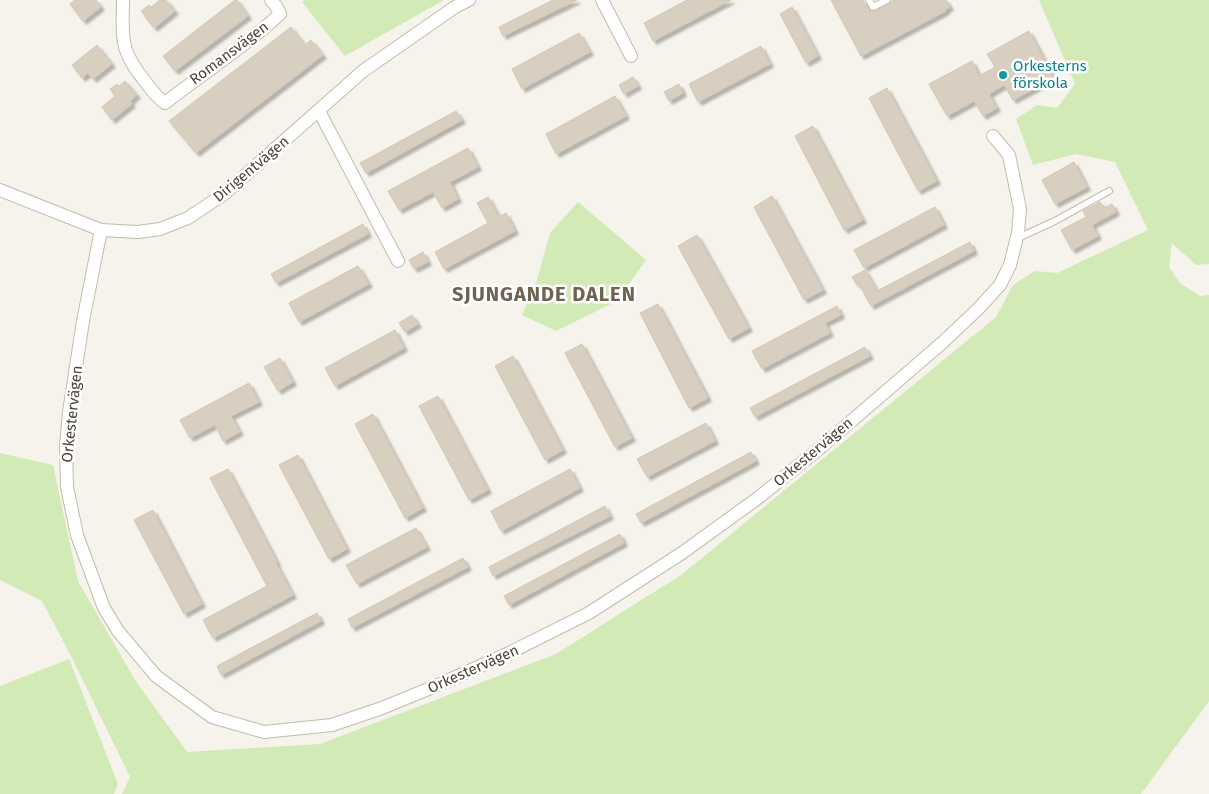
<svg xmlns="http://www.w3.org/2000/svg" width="1209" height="794" font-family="'Fira Sans',sans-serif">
	<defs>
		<filter id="shadow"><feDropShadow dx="3.5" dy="3.5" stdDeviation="1" flood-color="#0004"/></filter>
	</defs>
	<rect width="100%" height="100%" fill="#f6f3ec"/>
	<g fill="#d2eab5">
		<polygon points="305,0 444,0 345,56 302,2"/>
		<polygon points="1039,0 1209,0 1209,264 1196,265 1172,243 1169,267 1180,283 1200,296 1209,295 1209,701 1141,794 122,794 130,777 71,656 42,601 0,580 0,453 53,465 78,581 135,680 187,752 320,744 556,654 681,575 996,317 1013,285 1035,271 1057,273 1148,230 1115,162 1076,154 1033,165 1016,119 1037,105 1057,108 1075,84"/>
		<polygon points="578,202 646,260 617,301 556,331 522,315 537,280 550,233"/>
		<polygon points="69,659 118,784 114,794 0,794 0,686"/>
	</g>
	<g fill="#d8cfc1" stroke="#d3c7b4" filter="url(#shadow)">
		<polygon points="75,0 96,0 101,7 83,21 70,4"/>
		<polygon points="160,0 166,0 175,11 154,28 141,11 149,5 151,7"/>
		<polygon points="235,0 237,0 248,16 175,71 163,56"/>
		<polygon points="553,0 577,0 503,36 499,27"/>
		<polygon points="687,0 731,0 653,41 644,23"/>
		<polygon points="831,0 863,0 870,13 889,4 894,0 946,0 950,7 945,10 946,11 861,56"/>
		<polygon points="792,7 818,56 806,63 780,14"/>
		<polygon points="291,27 305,45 311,40 323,55 196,153 169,121"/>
		<polygon points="1029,31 1054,78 1013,100 1004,85 989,94 997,108 983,116 974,101 947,116 929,84 972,61 979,76 995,67 987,54"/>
		<polygon points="579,33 590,52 522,89 512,69"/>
		<polygon points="97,45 112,64 93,79 88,73 82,78 72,65"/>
		<polygon points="761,46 770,64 698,102 689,84"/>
		<polygon points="633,77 638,86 624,94 619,85"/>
		<polygon points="125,81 137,95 130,101 132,104 112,120 102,107 115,96 110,89 117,84 119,86"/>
		<polygon points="679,84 683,93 669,101 664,92"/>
		<polygon points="887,88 937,181 918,191 869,98"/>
		<polygon points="615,96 626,116 556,154 546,134"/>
		<polygon points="456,111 462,120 366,173 360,163"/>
		<polygon points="813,126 863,220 844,230 795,136"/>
		<polygon points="468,148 478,167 450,182 458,199 442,208 433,192 399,210 388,191"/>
		<polygon points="1074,162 1087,187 1055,204 1042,180"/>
		<polygon points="772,196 823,290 804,300 754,207"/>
		<polygon points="488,197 499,217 506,213 515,231 444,269 435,252 488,223 477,203"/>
		<polygon points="1100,202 1104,208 1112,204 1116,212 1092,225 1098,236 1072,250 1061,230 1086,217 1083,211"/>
		<polygon points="935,207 944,225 864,268 854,250"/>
		<polygon points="363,224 368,234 276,283 271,274"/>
		<polygon points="697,235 749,328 729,339 678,246"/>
		<polygon points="970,242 974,251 871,306 859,284 857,285 852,277 865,270 877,291"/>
		<polygon points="423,252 428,262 414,269 409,260"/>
		<polygon points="358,266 369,284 299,322 289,303"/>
		<polygon points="658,304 708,398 689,408 640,313"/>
		<polygon points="837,306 841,315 825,323 830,333 762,369 752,351"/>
		<polygon points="412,315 418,324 405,332 399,323"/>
		<polygon points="395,330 404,348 335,386 325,368"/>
		<polygon points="582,344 632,438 615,447 565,353"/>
		<polygon points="865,347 870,356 755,417 750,408"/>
		<polygon points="513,356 563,450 545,460 495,366"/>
		<polygon points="280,358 293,382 278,391 264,367"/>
		<polygon points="249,383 259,402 231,416 240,432 223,441 215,425 190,438 180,420"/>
		<polygon points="438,396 488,490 469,500 419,406"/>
		<polygon points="373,414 423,508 405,518 355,424"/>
		<polygon points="706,423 715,441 647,477 637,459"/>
		<polygon points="751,452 756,461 641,523 636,514"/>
		<polygon points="298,455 347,549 329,559 279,465"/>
		<polygon points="228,469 277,562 276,563 293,595 213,638 203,620 267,586 210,478"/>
		<polygon points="570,469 580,488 501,531 491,511"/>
		<polygon points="605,506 610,516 493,576 489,567"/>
		<polygon points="153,510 202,604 184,614 134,520"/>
		<polygon points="416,528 427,547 357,584 346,565"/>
		<polygon points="620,534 624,543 509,605 504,596"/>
		<polygon points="463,558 468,567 352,628 348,619"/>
		<polygon points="317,613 321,621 221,675 217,666"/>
	</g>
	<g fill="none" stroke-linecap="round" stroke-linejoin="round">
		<g stroke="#c2bbae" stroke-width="8">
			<g id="lane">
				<polyline points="869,0 873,7 887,0"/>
				<polyline points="1018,238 1055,221 1109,191"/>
			</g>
		</g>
		<g stroke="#c2bbae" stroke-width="14">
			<g id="street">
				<path d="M123,0C123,15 121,36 126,50C130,62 137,71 144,80C151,89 156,97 165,103C203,73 245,47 280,14L276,6L271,0"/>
				<polyline points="602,0 631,56"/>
				<polyline points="319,111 398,261"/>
				<polyline points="0,190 101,230 138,232 160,229 188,218 224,194 363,71 455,7 469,0"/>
				<polyline points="101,230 83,321 69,412 66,447 67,487 77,535 104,608 118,631 156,676 212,717 264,732 332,725 382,708 438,685 507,654 589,613 682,553 758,498 820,448 942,343 978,309 1000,285 1010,265 1018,233 1020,209 1009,155 993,136"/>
			</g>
		</g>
		<use href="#lane" stroke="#fff" stroke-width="6"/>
		<use href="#street" stroke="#fff" stroke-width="12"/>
	</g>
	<circle fill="#0f9aa8" stroke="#fff" stroke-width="2" cx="1003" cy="75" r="5"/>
	<g text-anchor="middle" stroke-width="5" stroke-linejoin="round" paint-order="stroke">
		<g font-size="15" fill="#4b4439" stroke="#fff">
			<text transform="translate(229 53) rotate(-37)" y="5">Romansvägen</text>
			<text transform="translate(251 169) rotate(-40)" y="5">Dirigentvägen</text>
			<text transform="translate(72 414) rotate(-84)" y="5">Orkestervägen</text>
			<text transform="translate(813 452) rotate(-40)" y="5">Orkestervägen</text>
			<text transform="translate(473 669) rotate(-24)" y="5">Orkestervägen</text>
		</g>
		<g font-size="15" fill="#0d838f" stroke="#fff" text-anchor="start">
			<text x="1013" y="71">Orkesterns<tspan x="1013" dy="17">förskola</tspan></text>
		</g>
		<g font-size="20" font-weight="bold" letter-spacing="1" fill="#6e6250" stroke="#fff">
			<text x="544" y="301">SJUNGANDE DALEN</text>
		</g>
	</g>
</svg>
